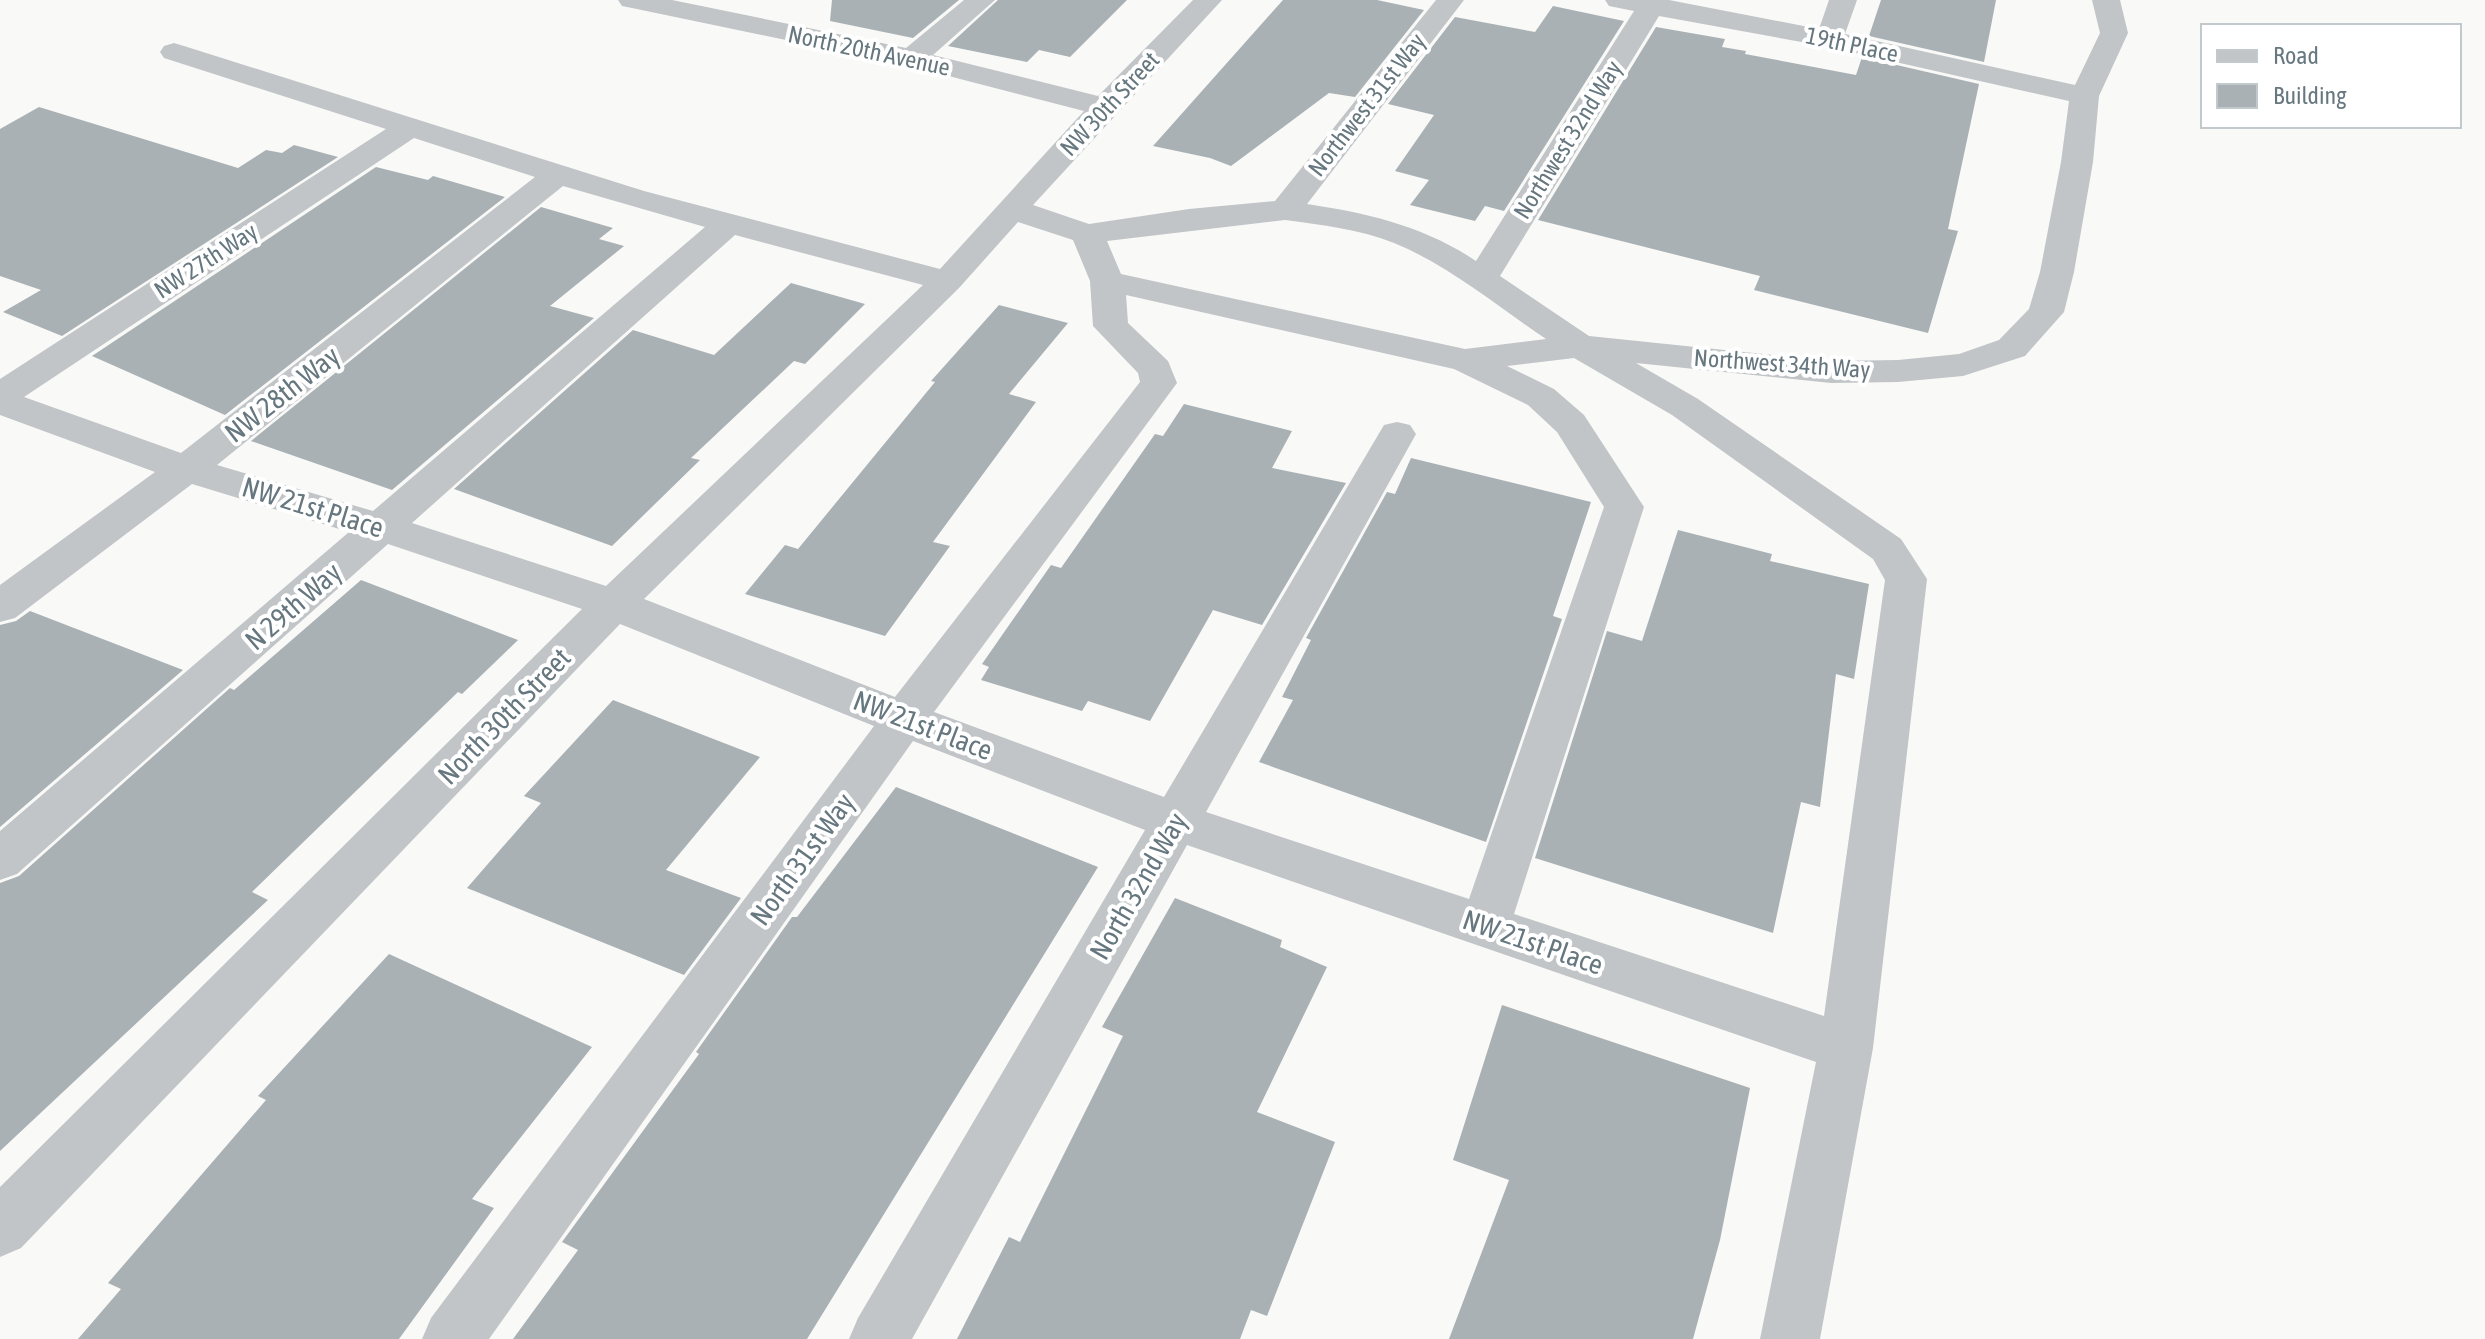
<svg xmlns="http://www.w3.org/2000/svg" width="2485" height="1339" font-family="'Asap Condensed',sans-serif">
	<rect width="100%" height="100%" fill="#f9f9f7"/>
	<g fill="#a9b1b5">
		<polygon points="832,0 959,0 913,38 830,21"/>
		<polygon points="998,0 1127,0 1070,57 1039,50 1027,62 948,46"/>
		<polygon points="1283,0 1377,0 1424,10 1355,97 1329,93 1231,166 1210,158 1153,146"/>
		<polygon points="1881,0 1996,0 1984,62 1869,36"/>
		<polygon points="1553,6 1624,21 1504,211 1485,206 1475,221 1410,205 1429,180 1395,171 1434,115 1388,104 1455,17 1535,32"/>
		<polygon points="1656,27 1725,39 1722,47 1746,51 1745,54 1856,75 1862,57 1979,84 1948,229 1958,231 1928,333 1754,290 1760,276 1538,220"/>
		<polygon points="39,107 238,168 266,150 282,153 294,145 338,157 62,336 3,312 41,290 0,276 0,129"/>
		<polygon points="376,167 428,180 433,176 505,197 225,415 92,356"/>
		<polygon points="541,207 613,228 599,239 624,246 550,306 594,318 392,490 251,441"/>
		<polygon points="791,283 865,304 805,364 794,361 691,458 700,460 612,546 454,489 633,330 714,355"/>
		<polygon points="999,305 1068,323 1009,394 1036,402 933,542 950,546 885,636 745,594 785,545 798,549 935,382 931,381"/>
		<polygon points="1184,404 1292,431 1272,468 1346,483 1262,625 1213,610 1150,721 1088,701 1082,711 981,680 989,667 982,664 1051,565 1061,568 1155,434 1163,436"/>
		<polygon points="1411,458 1591,502 1553,616 1562,619 1486,842 1259,762 1293,700 1282,697 1311,640 1306,638 1387,492 1395,494"/>
		<polygon points="1678,530 1772,554 1770,561 1869,584 1854,679 1836,674 1820,807 1801,802 1773,933 1535,858 1607,631 1642,641"/>
		<polygon points="361,580 518,640 462,694 458,692 252,892 268,900 0,1151 0,883 19,876 230,688 234,690"/>
		<polygon points="30,611 183,670 0,827 0,625 16,621"/>
		<polygon points="613,700 760,757 666,870 741,898 684,975 467,888 541,803 524,796"/>
		<polygon points="896,787 1098,867 807,1339 513,1339 578,1250 562,1242 699,1054 696,1052 792,917 797,917"/>
		<polygon points="1175,898 1282,940 1280,947 1327,967 1257,1112 1335,1142 1267,1316 1251,1310 1240,1339 957,1339 1009,1237 1020,1242 1123,1036 1102,1027"/>
		<polygon points="389,954 592,1047 472,1199 494,1208 399,1339 78,1339 121,1289 108,1283 266,1100 258,1096"/>
		<polygon points="1502,1005 1750,1088 1720,1240 1693,1339 1449,1339 1509,1180 1453,1160"/>
	</g>
	<g fill="none" stroke-linecap="round" stroke-linejoin="round">
		<path fill="#c1c5c8" fill-rule="evenodd" d="M618,0H672L906,48L964,0H995L933,55L1098,96L1193,0H1222L1033,205L1089,224L1189,209L1275,201L1436,0H1464L1307,204C1367,213 1424,226 1476,261L1634,11L1609,6L1605,0H1669L1819,29L1829,0H1857L1845,34L2075,85L2100,33L2092,0H2120L2128,33L2099,96L2093,162L2074,272L2064,312L2025,356L1963,376L1898,382L1831,383L1636,363L1698,399L1901,539L1927,579L1873,1048L1820,1339H1760L1816,1062L1187,845L912,1339H849L858,1318L1145,830L913,741L489,1339H422L431,1318L874,726L620,624L21,1248L0,1257V1187L582,609L388,544L17,874L0,880V831L349,532L192,484L15,618L0,622V585L155,472L0,415V379L386,129L164,58L160,52L164,46L174,43L184,46L644,191L940,269L1084,111L910,66L632,8L622,6ZM1659,16L1829,47L2069,101L2061,162L2040,272L2029,309L1999,340L1959,354L1898,360L1831,361L1589,336L1500,276ZM414,138L535,177L181,453L24,397ZM563,186L705,227L373,511L217,465ZM1285,220C1321,225 1360,229 1394,243C1448,265 1497,306 1546,339L1465,349L1121,274L1107,241ZM1018,222L1073,240L1090,281L1093,326L1138,373L1140,382L895,697L644,599L959,288ZM735,235L923,285L606,586L412,523ZM1126,295L1454,369L1528,405L1557,432L1604,507L1469,899L1206,812L1416,434L1410,425L1397,422L1384,425L1164,797L934,712L1177,383L1168,361L1128,323ZM1574,358L1672,415L1873,559L1885,580L1824,1016L1514,914L1644,507L1584,415L1554,389L1507,366Z"/>
	</g>
	<g text-anchor="middle" stroke-width="8" stroke-linejoin="round" paint-order="stroke">
		<g font-size="24" fill="#66777f" stroke="#fff">
			<text transform="translate(1852 45) rotate(12)" y="8">19th Place</text>
			<text transform="translate(869 51) rotate(12)" y="8">North 20th Avenue</text>
			<text transform="translate(1110 104) rotate(-47)" y="8">NW 30th Street</text>
			<text transform="translate(1367 105) rotate(-52)" y="8">Northwest 31st Way</text>
			<text transform="translate(1568 140) rotate(-58)" y="8">Northwest 32nd Way</text>
			<text transform="translate(206 261) rotate(-33)" y="8">NW 27th Way</text>
			<text transform="translate(1782 364) rotate(4)" y="8">Northwest 34th Way</text>
		</g>
		<g font-size="28" fill="#66777f" stroke="#fff">
			<text transform="translate(282 394) rotate(-38)" y="10">NW 28th Way</text>
			<text transform="translate(313 507) rotate(17)" y="10">NW 21st Place</text>
			<text transform="translate(293 606) rotate(-41)" y="10">N 29th Way</text>
			<text transform="translate(504 716) rotate(-46)" y="10">North 30th Street</text>
			<text transform="translate(923 725) rotate(21)" y="10">NW 21st Place</text>
			<text transform="translate(802 859) rotate(-54)" y="10">North 31st Way</text>
			<text transform="translate(1138 886) rotate(-60)" y="10">North 32nd Way</text>
			<text transform="translate(1533 942) rotate(19)" y="10">NW 21st Place</text>
		</g>
	</g>
	<rect x="2201" y="24" width="260" height="104" fill="#ffffff" stroke="#c2c9cc" stroke-width="2"/>
	<rect x="2217" y="50" width="40" height="12" fill="#c1c5c8" stroke="#c2c9cc" stroke-width="2"/>
	<text x="2273" y="64" font-size="24" fill="#66777f">Road</text>
	<rect x="2217" y="84" width="40" height="24" fill="#a9b1b5" stroke="#c2c9cc" stroke-width="2"/>
	<text x="2273" y="104" font-size="24" fill="#66777f">Building</text>
</svg>
